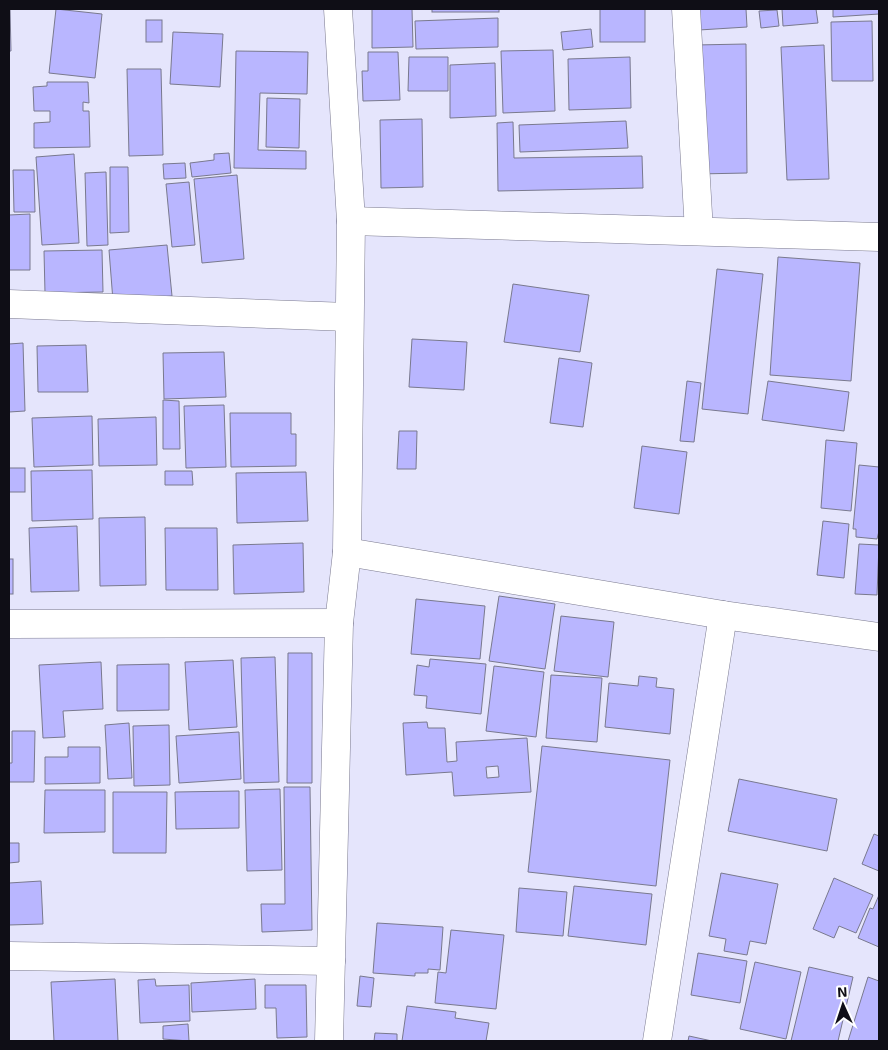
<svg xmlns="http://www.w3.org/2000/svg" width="888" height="1050" font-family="'Exo 2',sans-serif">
	<rect width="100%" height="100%" fill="#e5e5fc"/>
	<g fill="#b9b6ff" stroke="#79798e" fill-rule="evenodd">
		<polygon points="9,9 10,9 11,51 9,51"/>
		<polygon points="56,9 102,14 95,78 49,73"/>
		<polygon points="372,9 412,9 413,47 372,48"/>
		<rect x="432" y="9" width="67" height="3"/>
		<rect x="600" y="9" width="45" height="33"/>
		<polygon points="698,9 746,9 747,27 699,30"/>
		<polygon points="782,9 816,9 818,23 783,26"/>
		<polygon points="833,9 879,9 879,14 833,17"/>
		<polygon points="777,10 779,26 761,28 759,11"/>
		<polygon points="498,18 498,47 416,49 415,21"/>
		<rect x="146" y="20" width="16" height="22"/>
		<polygon points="872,21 873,81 832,81 831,22"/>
		<polygon points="591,29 593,47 563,50 561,32"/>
		<polygon points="173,32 223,34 220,87 170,84"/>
		<polygon points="746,44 747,173 697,174 695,45"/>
		<polygon points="824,45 829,179 787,180 781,47"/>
		<polygon points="553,50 555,111 503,113 501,51"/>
		<polygon points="236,51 308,52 307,94 260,93 258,150 306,151 306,169 234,168"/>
		<polygon points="368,52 398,52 400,100 363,101 362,71 368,71"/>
		<polygon points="409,57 448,57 448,91 408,91"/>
		<polygon points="630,57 631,108 569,110 568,59"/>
		<polygon points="495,63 496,116 450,118 450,65"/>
		<polygon points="127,69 161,69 163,155 129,156"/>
		<polygon points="47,82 88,82 89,103 83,102 83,111 89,111 90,147 34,148 34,123 50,122 50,111 34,111 33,87 47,86"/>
		<polygon points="267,98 300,99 299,148 266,147"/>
		<polygon points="422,119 423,187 381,188 380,120"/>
		<polygon points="626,121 628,148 520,152 519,125"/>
		<polygon points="513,122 514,158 642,156 643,188 498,191 497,123"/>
		<polygon points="229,153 231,173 192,177 190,163 214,160 214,154"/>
		<polygon points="74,154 79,243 42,245 36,157"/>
		<polygon points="185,163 186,178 164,179 163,164"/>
		<polygon points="110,167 128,167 129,232 110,233"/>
		<polygon points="13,170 34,170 35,212 14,212"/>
		<polygon points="106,172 108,245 87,246 85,173"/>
		<polygon points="237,175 244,259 202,263 194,179"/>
		<polygon points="189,182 195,245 172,247 166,184"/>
		<polygon points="30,214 30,270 9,270 9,215"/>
		<polygon points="167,245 172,296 113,301 109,250"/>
		<polygon points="102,250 103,292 45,293 44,251"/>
		<polygon points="778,257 860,263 851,381 770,375"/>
		<polygon points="717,269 763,274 748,414 702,409"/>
		<polygon points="513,284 589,295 580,352 504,342"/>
		<polygon points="412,339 467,342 464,390 409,387"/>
		<polygon points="23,343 25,411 9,412 9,344"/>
		<polygon points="86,345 88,392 38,392 37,346"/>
		<polygon points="224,352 226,397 164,399 163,353"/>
		<polygon points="559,358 592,363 583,427 550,423"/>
		<polygon points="687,381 701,383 694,442 680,441"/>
		<polygon points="768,381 849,392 844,431 762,420"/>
		<polygon points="163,400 179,401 180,449 163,449"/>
		<polygon points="224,405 226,467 186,468 184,406"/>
		<polygon points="230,413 291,413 291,434 296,434 296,466 231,467"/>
		<polygon points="92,416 93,465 34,467 32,418"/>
		<polygon points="156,417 157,465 99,466 98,419"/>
		<polygon points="399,431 417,431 416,469 397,469"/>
		<polygon points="826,440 857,443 851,511 821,508"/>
		<polygon points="642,446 687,452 679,514 634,508"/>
		<polygon points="859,465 879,467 879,531 877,539 856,537 856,529 853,529"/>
		<rect x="9" y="468" width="16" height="24"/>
		<polygon points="92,470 93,519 32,521 31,471"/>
		<polygon points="165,471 192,471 193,485 165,485"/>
		<polygon points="306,472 308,521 237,523 236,473"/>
		<polygon points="145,517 146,585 100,586 99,518"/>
		<polygon points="823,521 849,524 844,578 817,575"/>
		<polygon points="77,526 79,591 31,592 29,528"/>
		<polygon points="165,528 217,528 218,590 166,590"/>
		<polygon points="303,543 304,592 234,594 233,545"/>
		<polygon points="859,544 879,545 877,595 855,594"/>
		<rect x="9" y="559" width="4" height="35"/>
		<polygon points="499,596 555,604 545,669 489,661"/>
		<polygon points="416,599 485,606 480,659 411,654"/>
		<polygon points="561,616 614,622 608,677 554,671"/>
		<polygon points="288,653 312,653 312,783 287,783"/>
		<polygon points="275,657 279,782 244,783 241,658"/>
		<polygon points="430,659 486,664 481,714 426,708 427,696 414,695 417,665 429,667"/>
		<polygon points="233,660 237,727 189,730 185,662"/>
		<polygon points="101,662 103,709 63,711 65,737 43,738 39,665"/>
		<polygon points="169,664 169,710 117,711 117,665"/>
		<polygon points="494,666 544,672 536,737 486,731"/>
		<polygon points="551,675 602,678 597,742 546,738"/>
		<polygon points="639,676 657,678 656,687 674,689 670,734 605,727 609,683 638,686"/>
		<path d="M427,722L428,728H445L447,762L457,761L456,742L527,738L531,792L454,796L452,772L406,775L403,723ZM498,766L499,777L487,778L486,767Z"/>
		<polygon points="129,723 132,778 108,779 105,725"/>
		<polygon points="169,725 170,785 134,786 133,726"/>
		<polygon points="12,731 35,731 34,782 9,782 9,763 12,763"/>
		<polygon points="239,732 241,779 179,783 176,736"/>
		<polygon points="542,746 670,760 656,886 528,872"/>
		<polygon points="68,747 100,747 100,783 45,784 45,757 68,757"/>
		<polygon points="739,779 837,799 827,851 728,831"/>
		<polygon points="284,787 310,787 312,930 262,932 261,904 285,904"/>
		<polygon points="280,789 282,870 247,871 245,790"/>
		<polygon points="45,790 105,790 105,832 44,833"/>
		<polygon points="239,791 239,828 176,829 175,792"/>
		<polygon points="113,792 167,792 166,853 113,853"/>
		<polygon points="874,834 879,836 879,871 862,864"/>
		<polygon points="9,843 19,843 19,862 9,863"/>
		<polygon points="721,873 778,884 766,944 750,941 747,955 724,951 726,939 709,936"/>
		<polygon points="834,878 873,895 856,933 839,926 834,938 813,929"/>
		<polygon points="41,881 43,924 9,925 9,883"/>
		<polygon points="574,886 652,894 646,945 568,936"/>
		<polygon points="519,888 567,892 563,936 516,932"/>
		<polygon points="879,895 879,947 858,938 870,908 873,909"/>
		<polygon points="377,923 443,927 440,970 428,969 428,973 415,973 415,976 373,973"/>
		<polygon points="451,930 504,935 496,1009 435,1003 438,972 446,973"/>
		<polygon points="698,953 747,961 740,1003 691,995"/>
		<polygon points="755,962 801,972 786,1039 740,1029"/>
		<polygon points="809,967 853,977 838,1041 791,1041"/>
		<polygon points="360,976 374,978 371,1007 357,1006"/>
		<polygon points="868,977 879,981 879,1041 848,1041"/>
		<polygon points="115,979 118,1041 54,1041 51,982"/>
		<polygon points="155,979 156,986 189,985 190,1021 140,1023 138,980"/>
		<polygon points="255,979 256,1009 192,1012 191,983"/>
		<polygon points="265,985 306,985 307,1037 277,1038 276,1008 265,1008"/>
		<polygon points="407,1006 456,1012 455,1018 489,1023 486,1041 402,1041"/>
		<polygon points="188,1024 189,1041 163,1039 163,1026"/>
		<polygon points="375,1033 397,1034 397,1041 374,1041"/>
		<polygon points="689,1036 712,1041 688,1041"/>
	</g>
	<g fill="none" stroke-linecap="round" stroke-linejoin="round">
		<g stroke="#7b7a8f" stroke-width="29">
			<g id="minor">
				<polyline points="686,9 699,231"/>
				<polyline points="351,221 879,237"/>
				<polyline points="9,304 348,317"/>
				<polyline points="347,552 723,615"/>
				<polyline points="9,624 339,623"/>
				<polyline points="9,956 331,961"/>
				<polyline points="329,1041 339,623 347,552 351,221 338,9"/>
				<polyline points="657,1041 723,615 879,637"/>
			</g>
		</g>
		<use href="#minor" stroke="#fff" stroke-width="28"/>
	</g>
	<rect width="888" height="1050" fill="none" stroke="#0f0e16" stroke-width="20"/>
	<g transform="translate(843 1005) rotate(357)" stroke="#ffffff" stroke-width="4" paint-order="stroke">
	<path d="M0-4L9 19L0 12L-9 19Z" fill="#0f0e16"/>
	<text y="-8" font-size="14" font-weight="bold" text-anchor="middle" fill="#0f0e16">N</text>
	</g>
</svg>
